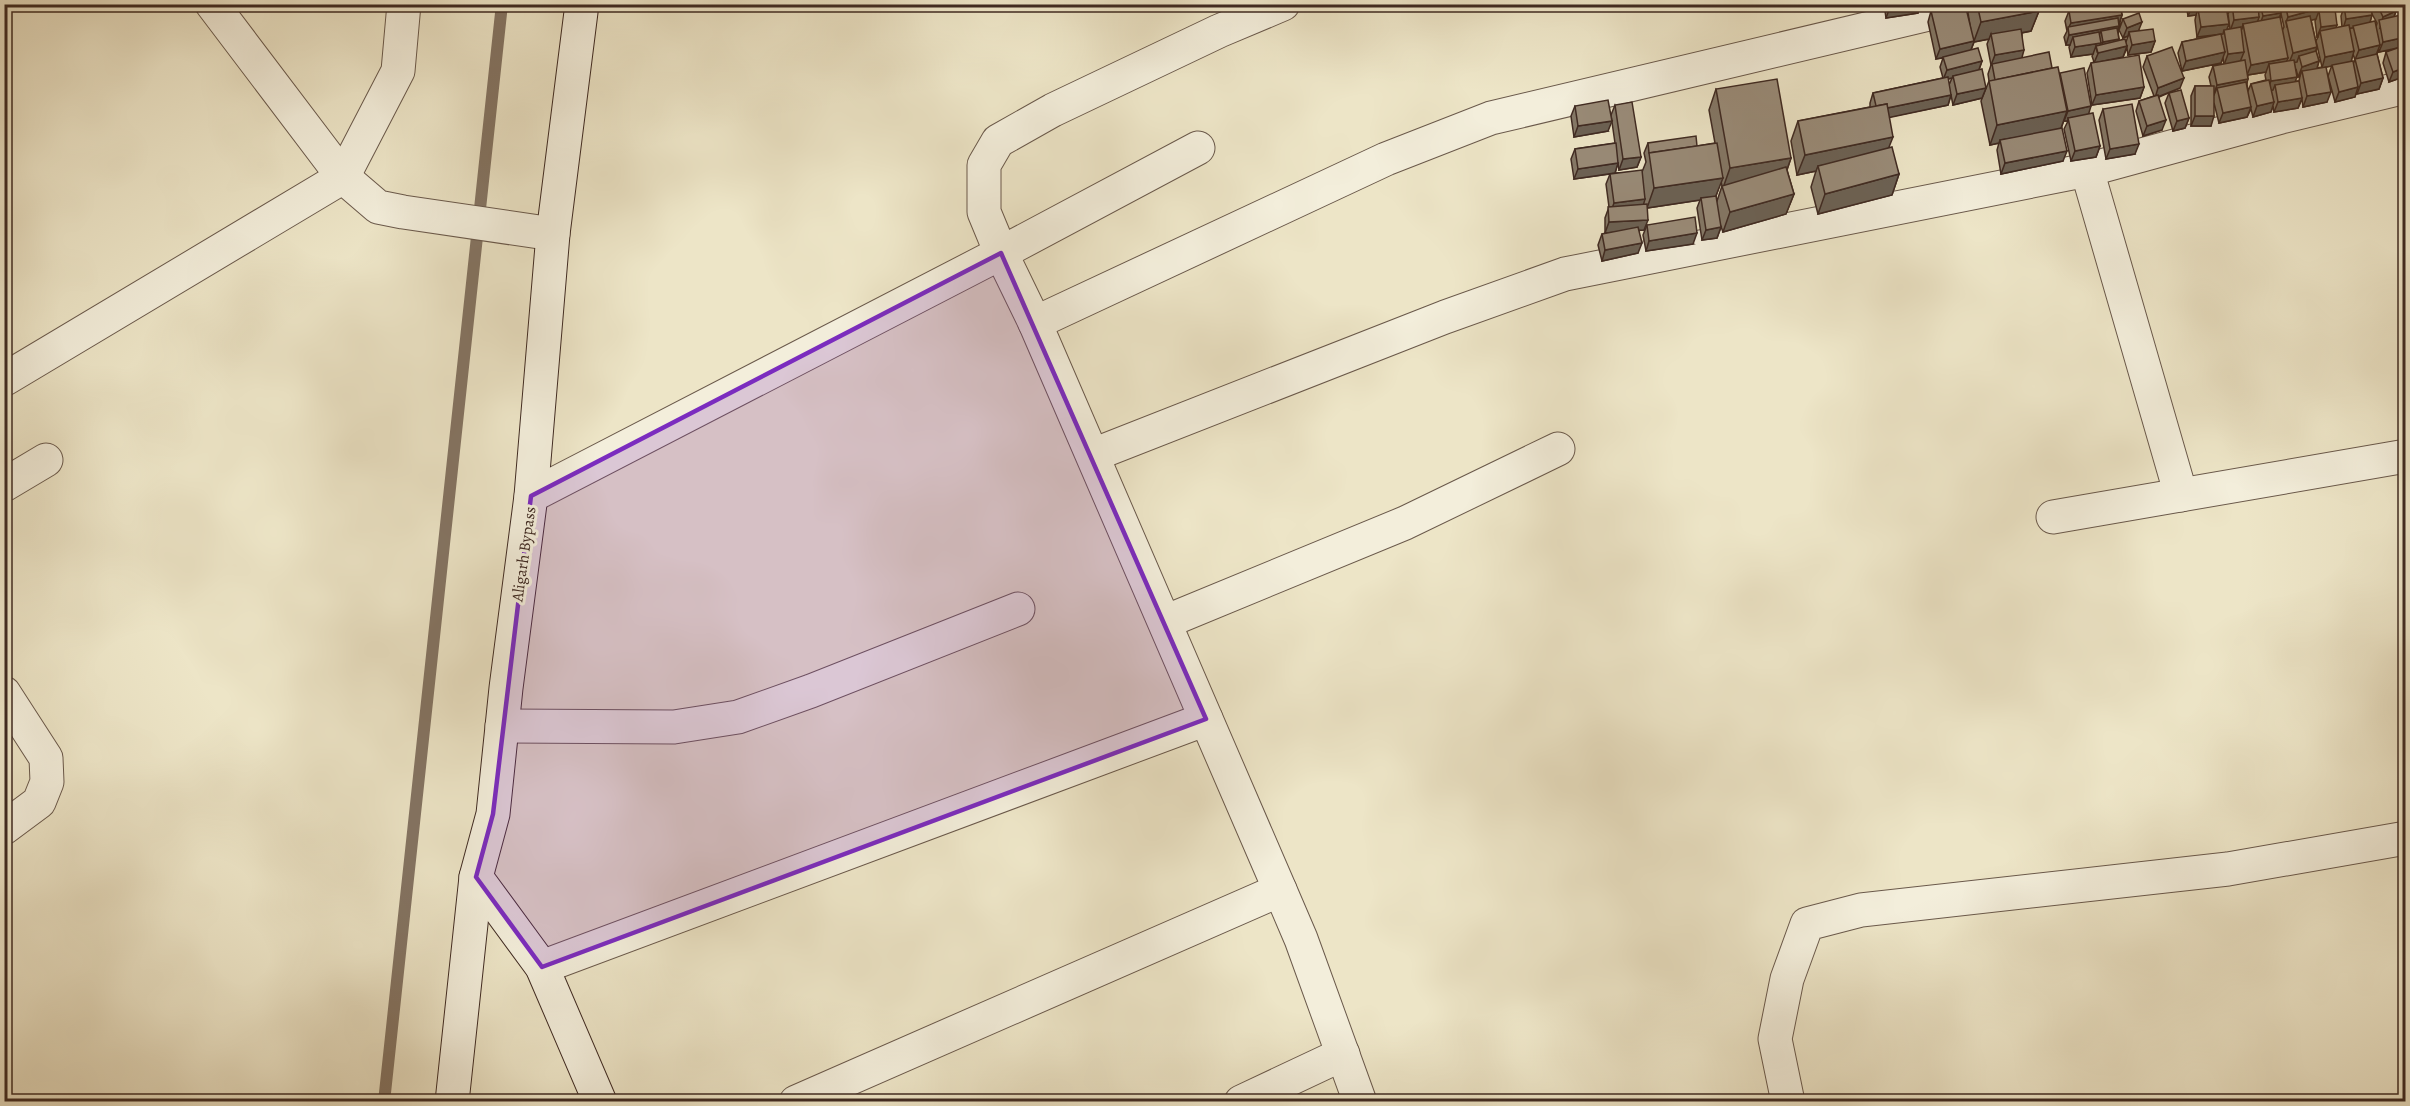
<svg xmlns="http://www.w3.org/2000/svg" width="2410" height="1106" font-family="Alegreya,serif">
	<rect width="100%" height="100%" fill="#ede5c7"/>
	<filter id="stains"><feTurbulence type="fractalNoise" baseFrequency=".00333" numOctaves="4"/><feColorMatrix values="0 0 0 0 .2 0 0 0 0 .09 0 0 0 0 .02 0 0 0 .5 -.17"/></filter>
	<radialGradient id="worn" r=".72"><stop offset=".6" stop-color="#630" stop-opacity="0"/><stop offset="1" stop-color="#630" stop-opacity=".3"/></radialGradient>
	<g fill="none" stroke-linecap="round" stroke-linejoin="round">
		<polyline stroke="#847463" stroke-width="12" points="384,1102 502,4"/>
		<g stroke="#6a594b" stroke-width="35">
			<g id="street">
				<polyline points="212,4 343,177 378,207 403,212 553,234"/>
				<polyline points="1283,4 1219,31 1053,110 998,141 984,165 984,212 1001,253 1035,323 1280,890 1301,939 1360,1102"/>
				<polyline points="2387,4 2406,34"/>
				<polyline points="2087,170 2181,495"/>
				<polyline points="1035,323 1386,159 1491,118 1971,4"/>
				<polyline points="5,379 343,177 398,71 404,4"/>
				<polyline points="1093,455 1445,317 1565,274 2087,170 2281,117 2406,87"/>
				<polyline points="4,485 46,460"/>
				<polyline points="531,496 1001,253 1198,148"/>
				<polyline points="2053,517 2406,456"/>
				<polyline points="1165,622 1405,523 1558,449"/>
				<polyline points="4,693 46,758 47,782 39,802 4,828"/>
				<polyline points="502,726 674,727 738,717 811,691 1018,609"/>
				<polyline points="542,967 1206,719"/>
				<polyline points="796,1102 1280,890"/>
				<polyline points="1241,1102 1343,1054"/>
				<polyline points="1788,1102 1775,1039 1787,979 1807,924 1861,910 2228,869 2406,838"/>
			</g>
		</g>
		<g stroke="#3f2a22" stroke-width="35">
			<g id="secondary">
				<polyline points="476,877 542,967 600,1102"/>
				<polyline points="452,1102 476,877 493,814 506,688 531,496 553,234 582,4"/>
			</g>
		</g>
		<use href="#street" stroke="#f3eedb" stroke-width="33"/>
		<use href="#secondary" stroke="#f3eedb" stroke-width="33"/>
	</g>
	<g fill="#847867" stroke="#3f2a22" stroke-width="1.5" fill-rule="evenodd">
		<polygon points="1884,4 1921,4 1918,13 1886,18"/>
		<path d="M1971,4H2038L2039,11L2031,31L2022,33V58L2052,68L2060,74L2088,114L2100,146L2096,157L2071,161L2064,129L2068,121H2064V120L2061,129L2063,161L2001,174L1997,150L1999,143L1990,145L1981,101L1989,81L1988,74L1991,65L1987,44L1989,39L1974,42L1971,50L1982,61L1979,70L1986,88L1982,98L1953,105L1951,95L1948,105L1889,117V148L1899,174L1892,195L1818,214L1811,187L1816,171L1797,175L1791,141L1798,121L1870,107V103L1873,93L1943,78L1940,67L1943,58L1936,59L1928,22L1931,11L1971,31L1968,13ZM1952,78L1949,85L1948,79Z"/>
		<polygon points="2071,4 2120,4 2122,15 2118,30 2119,41 2126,42 2128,36 2123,38 2119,30 2123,19 2155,41 2151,52 2128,55 2127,48 2123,57 2106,60 2144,87 2140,98 2092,105 2087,73 2091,63 2094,62 2092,56 2093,54 2071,57 2069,47 2070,45 2066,45 2064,37 2067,31 2065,21 2069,11 2072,11"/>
		<path d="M2186,4H2228L2227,9L2229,24L2227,29H2230L2228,14L2232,4H2332L2331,9L2336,28L2342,27L2341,16L2344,7L2336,8L2335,4H2371V6V4H2392L2396,11L2394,17L2406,34V38L2402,46L2406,45V76L2389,82L2383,63L2386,52L2399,48L2379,52V49L2377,54L2383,78L2379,89L2357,94L2356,92L2355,97L2335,102L2328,76L2332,65L2326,67L2327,102L2303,107L2302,99L2298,108L2274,112L2273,106L2271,112L2253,117L2251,109L2247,117L2219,123L2214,103L2211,126H2191V96L2195,86H2211L2209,77L2213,66L2224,64L2223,58L2221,63L2182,71L2178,53L2182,42L2221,34L2197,37L2195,20L2196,15L2188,16ZM2281,14L2284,27L2282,31L2280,18ZM2372,14L2377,23L2376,27L2370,22ZM2316,19L2315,21L2317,37H2318L2316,41L2322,67L2317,68L2319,61L2316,51L2317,47L2311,20ZM2353,54L2355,60L2353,64L2351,61ZM2296,69L2298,77L2300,76L2299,81H2295ZM2266,72L2265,75L2266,80L2251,84L2248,91L2247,84L2248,75Z"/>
		<polygon points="2147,56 2180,88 2159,97 2162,130 2143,136 2136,111 2139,101 2154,96 2143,67"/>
		<path d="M1716,89L1791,158L1787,170L1794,194L1786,214L1723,232L1720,224L1721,227L1717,238L1702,240L1697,208L1700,200L1647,208L1644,230H1639L1638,253L1602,261L1598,245L1602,234L1612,232L1605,233V218L1609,207L1606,184L1610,174L1574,179L1571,159L1575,149L1615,143L1611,115L1615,105L1641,157L1637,167L1619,170L1618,163L1615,173L1642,172L1646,162L1644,153L1648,143L1697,146L1715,143L1709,110ZM1721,181L1722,186L1717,201L1716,196Z"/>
		<polygon points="2169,93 2189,118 2185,128 2173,131 2165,103"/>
		<polygon points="1575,106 1608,131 1574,137 1571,116"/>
		<polygon points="2103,109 2135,154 2106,159 2099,120"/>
		<polygon points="1647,225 1693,244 1646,251 1643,235"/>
	</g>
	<g fill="#6b6154" stroke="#3f2a22" stroke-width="1.5">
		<polygon points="1907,4 1921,4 1918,13 1886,18 1890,7"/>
		<polygon points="1928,4 1956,4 1926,9"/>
		<polygon points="2089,4 2119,4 2073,17 2076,6"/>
		<polygon points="2199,4 2228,4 2226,9 2198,9 2196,15 2188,16 2192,6"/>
		<polygon points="2337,4 2356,4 2336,8"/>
		<polygon points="2332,5 2328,16 2319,11 2316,19 2287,27 2286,22 2288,17"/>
		<polygon points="2039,11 2031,31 1992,38 1991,34 1989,39 1974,42 1970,52 1936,59 1940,49 1974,41 1981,22"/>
		<polygon points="2396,11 2392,22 2380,28 2383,17"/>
		<polygon points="2281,13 2277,23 2259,27 2263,16"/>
		<polygon points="2122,15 2118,26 2068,29 2071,23"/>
		<polygon points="2372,15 2369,26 2343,29 2346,19"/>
		<polygon points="2259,17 2256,27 2243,24 2242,29 2230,31 2234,20"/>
		<polygon points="2142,22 2138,32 2129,32 2128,36 2123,38 2127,28"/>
		<polygon points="2229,24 2225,34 2224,30 2223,34 2197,37 2201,27"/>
		<polygon points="2337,25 2333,35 2320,31 2318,37 2317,37 2321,27"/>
		<polygon points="2119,26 2115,36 2101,31 2097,40 2073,37 2070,45 2066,45 2069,35"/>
		<polygon points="2406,37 2402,47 2379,52 2383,42"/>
		<polygon points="2119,39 2116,49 2127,46 2123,57 2094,63 2103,42"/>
		<polygon points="2155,41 2151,52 2128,55 2132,45"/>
		<polygon points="2101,43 2097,51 2096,46 2093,54 2071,57 2075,47"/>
		<polygon points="2380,45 2376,55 2355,60 2359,50"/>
		<polygon points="2317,47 2313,58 2299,56 2297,62 2289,63 2293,53"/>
		<polygon points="2024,50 2021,61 1991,65 1995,55"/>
		<polygon points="2354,51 2351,62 2322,68 2325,57"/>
		<polygon points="2225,52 2221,63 2182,71 2186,61"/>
		<polygon points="2244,52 2240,62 2224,65 2228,54"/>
		<polygon points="2288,58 2284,68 2269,64 2266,72 2247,75 2251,65"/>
		<polygon points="1982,61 1978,72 1953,76 1952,78 1943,80 1947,70"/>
		<polygon points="2319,61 2316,72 2302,71 2300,76 2298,77 2302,67"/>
		<polygon points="2406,67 2406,76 2389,82 2393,72"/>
		<polygon points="2297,77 2293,87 2275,85 2273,90 2267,91 2271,81"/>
		<polygon points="2184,78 2180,88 2155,98 2158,88"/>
		<polygon points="2383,78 2379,89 2357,94 2361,83"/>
		<polygon points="2248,79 2245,89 2217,88 2214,95 2213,96 2217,85"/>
		<polygon points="2144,87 2140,98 2092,105 2096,95"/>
		<polygon points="2358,87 2355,97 2335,102 2339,92"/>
		<polygon points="1986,88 1982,98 1953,105 1957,94"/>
		<polygon points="2331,92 2327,102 2303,107 2307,96"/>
		<polygon points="1951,95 1948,105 1873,121 1877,110"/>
		<polygon points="2302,98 2298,108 2274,112 2278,102"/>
		<polygon points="2274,102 2271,112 2253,117 2257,106"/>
		<polygon points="2091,106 2088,116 2068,118 2068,121 2064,121 2068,111"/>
		<polygon points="2251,107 2247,117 2219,123 2223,113"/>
		<polygon points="2067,111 2060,131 2000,140 1999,143 1990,145 1997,125"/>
		<polygon points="2195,116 2214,116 2211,126 2191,126"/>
		<polygon points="2189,118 2185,128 2173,131 2177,121"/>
		<polygon points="2166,120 2162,130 2143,136 2147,126"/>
		<polygon points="1612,121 1608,131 1574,137 1578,126"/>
		<polygon points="1893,137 1885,157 1818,166 1816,171 1797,175 1805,155"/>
		<polygon points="2139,144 2135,154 2106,159 2110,149"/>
		<polygon points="2100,146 2096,157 2071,161 2075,151"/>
		<polygon points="2067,151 2063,161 2001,174 2005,163"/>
		<polygon points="1641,157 1637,167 1619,170 1623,159"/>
		<polygon points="1791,158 1784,178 1723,188 1730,168"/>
		<polygon points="1618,163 1615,173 1574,179 1578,169"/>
		<polygon points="1899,174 1892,195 1818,214 1825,194"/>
		<polygon points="1723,178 1715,198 1701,198 1700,200 1647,208 1654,188"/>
		<polygon points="1794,194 1786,214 1723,232 1730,212"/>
		<polygon points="1645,199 1642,210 1610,214 1614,203"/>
		<polygon points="1648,220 1644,230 1605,233 1609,222"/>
		<polygon points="1721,227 1717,238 1702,240 1706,230"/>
		<polygon points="1697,233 1693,244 1646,251 1649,241"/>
		<polygon points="1642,243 1638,253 1602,261 1605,250"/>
	</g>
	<g fill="#998b78" stroke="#3f2a22" stroke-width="1.5">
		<polygon points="1890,4 1907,4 1890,7"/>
		<polygon points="1960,4 1965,4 1974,41 1940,49 1931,11"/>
		<polygon points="1977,4 2038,4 2039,11 1981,22"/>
		<polygon points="2112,4 2120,4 2122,15 2071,23 2069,11"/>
		<polygon points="2232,4 2258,4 2259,17 2234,20"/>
		<polygon points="2260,4 2280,4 2281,13 2263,16"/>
		<polygon points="2285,4 2332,4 2332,5 2288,17"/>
		<polygon points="2355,4 2371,4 2372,15 2346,19 2344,6"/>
		<polygon points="2377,4 2392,4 2396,11 2383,17"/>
		<polygon points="2226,6 2229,24 2201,27 2198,9"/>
		<polygon points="2335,9 2337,25 2321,27 2319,11"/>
		<polygon points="2139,13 2142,22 2127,28 2123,19"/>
		<polygon points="2401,15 2406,37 2383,42 2379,20"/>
		<polygon points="2310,16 2317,47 2293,53 2286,21"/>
		<polygon points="2280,17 2288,58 2251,65 2243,24"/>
		<polygon points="2118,18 2119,26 2069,35 2068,27"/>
		<polygon points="2375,21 2380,45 2359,50 2353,26"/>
		<polygon points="2349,25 2354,51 2325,57 2320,31"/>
		<polygon points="2241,27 2244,52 2228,54 2224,30"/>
		<polygon points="2117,28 2119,39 2103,42 2101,31"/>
		<polygon points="2021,29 2024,50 1995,55 1991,34"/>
		<polygon points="2153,29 2155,41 2132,45 2129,32"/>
		<polygon points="2099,32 2101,43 2075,47 2073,37"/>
		<polygon points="2221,34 2225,52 2186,61 2182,42"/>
		<polygon points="2125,39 2127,46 2098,53 2096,46"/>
		<polygon points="2406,45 2406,67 2393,72 2386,52"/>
		<polygon points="2172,47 2184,78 2158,88 2147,56"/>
		<polygon points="1978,48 1982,61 1947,70 1943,57"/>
		<polygon points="2316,51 2319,61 2302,67 2299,56"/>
		<polygon points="2049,52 2052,68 1995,80 1992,64"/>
		<polygon points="2377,54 2383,78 2361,83 2355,59"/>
		<polygon points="2139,55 2144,87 2096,95 2091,63"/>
		<polygon points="2245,60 2248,79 2217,85 2213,66"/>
		<polygon points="2294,60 2297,77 2271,81 2269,64"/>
		<polygon points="2353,61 2358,87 2339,92 2332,65"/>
		<polygon points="2058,67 2067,111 1997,125 1989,81"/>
		<polygon points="2326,67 2331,92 2307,96 2302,71"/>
		<polygon points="2084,68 2091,106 2068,111 2060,73"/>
		<polygon points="1982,69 1986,88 1957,94 1953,76"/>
		<polygon points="1948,77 1951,95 1887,108 1887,104 1876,106 1873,93"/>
		<polygon points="1777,79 1791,158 1730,168 1716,89"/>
		<polygon points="2269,80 2274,102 2257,106 2251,84"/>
		<polygon points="2299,81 2302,98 2278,102 2275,85"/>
		<polygon points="2246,82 2251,107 2223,113 2217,88"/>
		<rect x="2195" y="86" width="19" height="30"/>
		<polygon points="2181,90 2189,118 2177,121 2169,93"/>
		<polygon points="2158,95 2166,120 2147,126 2139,101"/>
		<polygon points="1608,100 1612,121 1578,126 1575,106"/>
		<polygon points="1632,102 1641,157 1623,159 1615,105"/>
		<polygon points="1887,104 1893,137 1805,155 1798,121"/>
		<polygon points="2132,104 2139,144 2110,149 2103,109"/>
		<polygon points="2093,113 2100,146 2075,151 2068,118"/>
		<polygon points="2062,128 2067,151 2005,163 2000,140"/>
		<polygon points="1696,136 1697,146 1649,153 1648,143"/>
		<polygon points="1616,143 1618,163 1578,169 1575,149"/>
		<polygon points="1717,143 1723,178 1654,188 1649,153"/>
		<polygon points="1892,147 1899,174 1825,194 1818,166"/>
		<polygon points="1786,167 1794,194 1730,212 1722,186"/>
		<polygon points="1642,170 1645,199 1614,203 1610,174"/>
		<polygon points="1716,196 1721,227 1706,230 1701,198"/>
		<polygon points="1647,204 1648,220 1609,222 1608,207"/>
		<polygon points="1695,217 1697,233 1649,241 1647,225"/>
		<polygon points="1638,227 1642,243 1605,250 1602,234"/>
	</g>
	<path fill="#7b2cbf" fill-opacity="0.2" stroke="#7b2cbf" stroke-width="4.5" stroke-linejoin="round" d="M1001,253L1206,719L542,967L476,877L493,814L531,496Z"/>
	<g text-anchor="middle" stroke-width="6" stroke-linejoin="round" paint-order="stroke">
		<g font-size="16" fill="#3f2a22" stroke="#f3eedb">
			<text transform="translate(523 554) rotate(-82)" y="6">Aligarh Bypass</text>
		</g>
	</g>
	<rect width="2410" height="1106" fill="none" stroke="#ede5c7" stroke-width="24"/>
	<rect x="6" y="6" width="2398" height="1094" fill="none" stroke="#3f2a22" stroke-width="3"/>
	<rect x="12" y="12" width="2386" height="1082" fill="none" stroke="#3f2a22" stroke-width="1.5"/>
	<rect width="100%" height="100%" filter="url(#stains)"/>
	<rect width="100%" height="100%" fill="url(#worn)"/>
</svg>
